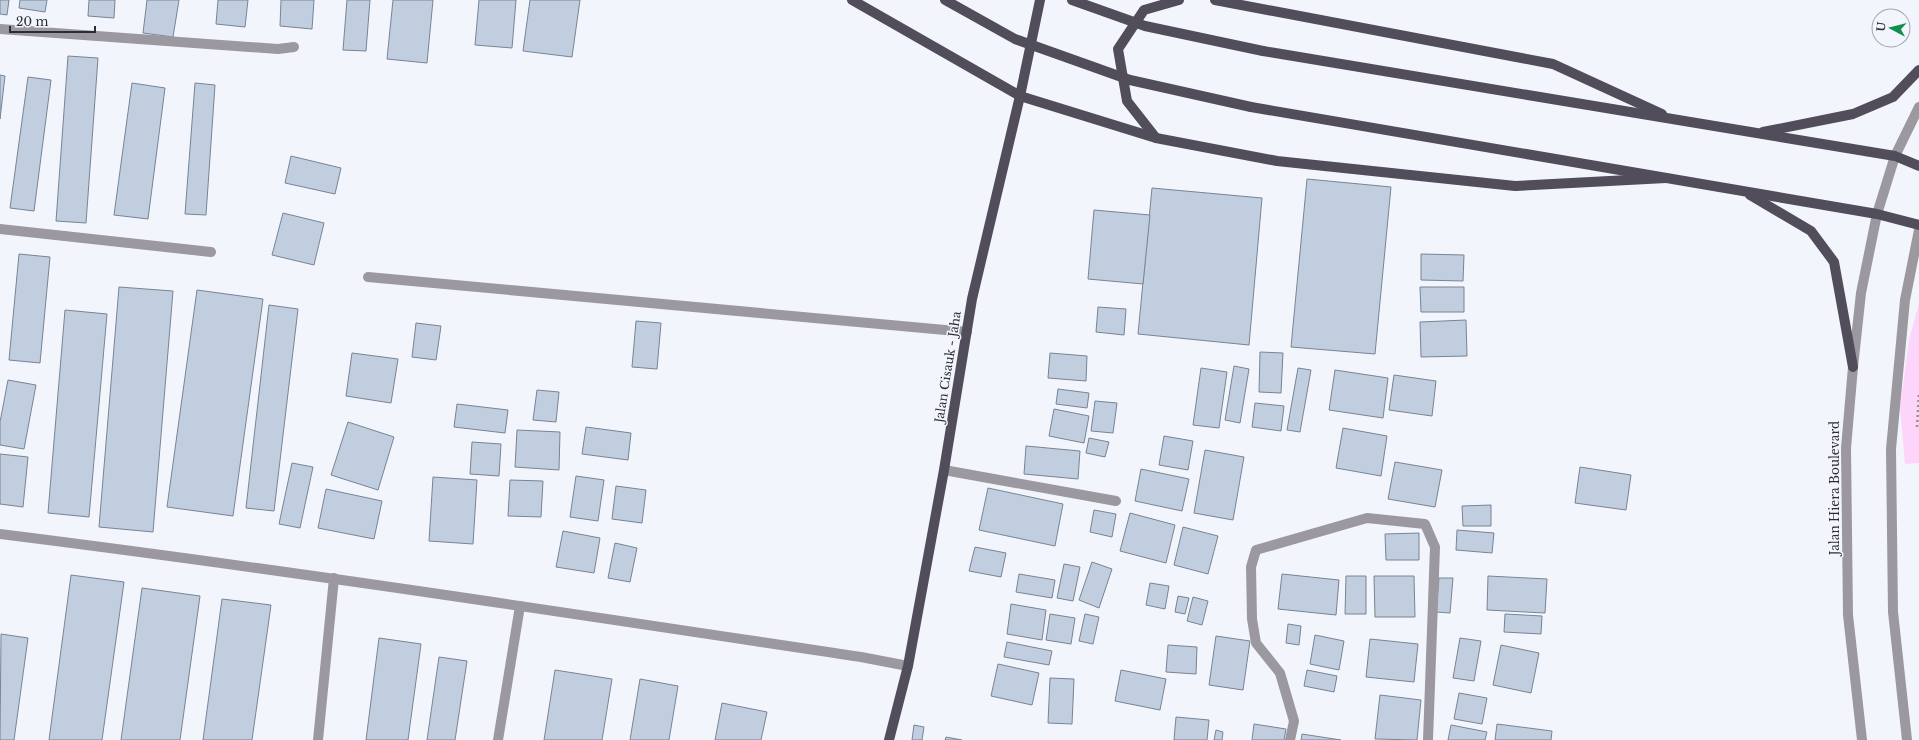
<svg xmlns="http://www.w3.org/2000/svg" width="1919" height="740" font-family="'Libre Baskerville',serif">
	<rect width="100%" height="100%" fill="#f3f5fd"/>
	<polygon fill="#fdd5fa" points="1919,303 1919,463 1905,464 1900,408 1909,340"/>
	<g fill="#c1cedf" stroke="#788493">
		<polygon points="0,0 9,0 7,15 0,14"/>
		<polygon points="20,0 47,0 45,12 19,8"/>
		<polygon points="89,0 115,0 114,18 88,16"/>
		<polygon points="147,0 179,0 173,37 143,33"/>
		<polygon points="218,0 248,0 245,27 216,24"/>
		<polygon points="281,0 314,0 312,29 280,26"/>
		<polygon points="347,0 370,0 366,51 343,50"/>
		<polygon points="393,0 433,0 427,63 387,59"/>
		<polygon points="479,0 516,0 512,48 475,45"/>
		<polygon points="530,0 580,0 572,57 523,51"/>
		<polygon points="68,56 98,58 86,223 56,221"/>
		<polygon points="0,75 5,76 0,119"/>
		<polygon points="28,77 51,80 34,211 10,208"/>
		<polygon points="132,83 165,88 148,219 114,215"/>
		<polygon points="195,83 215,85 206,215 185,214"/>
		<polygon points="291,156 341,168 335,194 285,183"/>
		<polygon points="1307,179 1391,187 1375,354 1291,347"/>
		<polygon points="1152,188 1262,198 1249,345 1138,334"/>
		<polygon points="1094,210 1150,215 1143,284 1088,279"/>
		<polygon points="283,213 324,223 314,265 272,255"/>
		<polygon points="19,254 50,257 40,363 9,360"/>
		<polygon points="1421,254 1464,255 1463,281 1421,280"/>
		<polygon points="119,287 173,291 153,532 99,527"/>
		<polygon points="1420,287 1464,287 1464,312 1421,312"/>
		<polygon points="197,290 263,299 233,516 167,507"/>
		<polygon points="269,305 298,309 274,511 246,508"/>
		<polygon points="1098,307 1126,309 1124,335 1096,332"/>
		<polygon points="65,310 107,314 89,517 48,513"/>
		<polygon points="1466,320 1467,356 1421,357 1420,322"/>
		<polygon points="636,321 661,323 657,369 632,367"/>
		<polygon points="416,323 441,326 436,360 412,357"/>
		<polygon points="1260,352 1283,353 1281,393 1259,392"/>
		<polygon points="352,353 398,359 391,403 346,396"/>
		<polygon points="1050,353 1087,356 1086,381 1048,378"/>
		<polygon points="1234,366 1249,369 1240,423 1225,420"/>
		<polygon points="1201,368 1227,372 1219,428 1193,425"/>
		<polygon points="1298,368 1311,370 1300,432 1287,430"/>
		<polygon points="1335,370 1388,378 1383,418 1329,410"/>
		<polygon points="1394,375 1436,381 1432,416 1389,410"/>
		<polygon points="8,380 36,385 24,449 0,445 0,422"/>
		<polygon points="1058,389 1089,393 1087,408 1056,404"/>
		<polygon points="537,390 559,392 556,422 533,420"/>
		<polygon points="1095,401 1117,403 1113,433 1091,431"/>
		<polygon points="1255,403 1284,406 1281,431 1252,427"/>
		<polygon points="457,404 508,410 505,433 454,427"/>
		<polygon points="1054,409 1089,416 1084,443 1049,436"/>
		<polygon points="348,422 394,437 378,490 331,475"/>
		<polygon points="586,427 631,433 628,460 582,454"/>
		<polygon points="1343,428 1387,436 1381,476 1336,468"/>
		<polygon points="517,430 560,432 559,470 515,467"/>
		<polygon points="1164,436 1193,441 1188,470 1159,465"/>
		<polygon points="1089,438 1109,442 1105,457 1086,453"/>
		<polygon points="472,442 501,444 499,476 470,474"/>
		<polygon points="1026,446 1080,451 1078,479 1024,474"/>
		<polygon points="1205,450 1244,457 1233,520 1194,513"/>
		<polygon points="0,454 28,457 23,507 0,504"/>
		<polygon points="1395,462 1442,470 1435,507 1388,499"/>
		<polygon points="292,463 313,467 300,528 279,524"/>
		<polygon points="1580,467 1631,475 1626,510 1575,503"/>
		<polygon points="1141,469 1189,479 1182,511 1135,501"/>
		<polygon points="576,476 604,480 598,521 570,517"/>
		<polygon points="433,477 477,480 473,544 429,541"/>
		<polygon points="510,480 543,481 541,517 508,516"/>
		<polygon points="616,486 646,490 642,523 612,519"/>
		<polygon points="988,488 1063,504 1055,546 979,530"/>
		<polygon points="326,489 382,501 374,539 318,528"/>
		<polygon points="1491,505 1491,526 1463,526 1462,506"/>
		<polygon points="1094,510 1116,514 1112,537 1090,532"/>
		<polygon points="1130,513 1175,525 1166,563 1120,551"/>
		<polygon points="1183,527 1218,536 1208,574 1174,565"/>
		<polygon points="1457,530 1494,533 1492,553 1456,550"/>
		<polygon points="563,531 600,538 594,573 556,567"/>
		<polygon points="1419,533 1419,560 1386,560 1385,534"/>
		<polygon points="615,543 637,548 630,582 608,578"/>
		<polygon points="975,547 1006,553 1001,577 969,571"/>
		<polygon points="1092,562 1112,569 1099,608 1079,600"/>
		<polygon points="1064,564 1080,567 1073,601 1057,598"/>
		<polygon points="1019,574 1055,580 1052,598 1016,592"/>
		<polygon points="1282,574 1339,580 1336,615 1278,609"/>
		<polygon points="71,575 124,582 102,740 49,740"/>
		<polygon points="1346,576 1366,576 1366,614 1345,614"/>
		<polygon points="1374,576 1414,576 1415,617 1375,617"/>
		<polygon points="1488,576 1547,579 1545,613 1487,610"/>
		<polygon points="1439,578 1453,578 1450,613 1436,612"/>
		<polygon points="1150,583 1169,586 1165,609 1146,605"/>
		<polygon points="142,588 200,596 180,740 121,740"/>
		<polygon points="1178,596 1189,598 1185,614 1175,612"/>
		<polygon points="1193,597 1208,601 1202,625 1187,621"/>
		<polygon points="222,599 271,605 252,740 203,740"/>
		<polygon points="1011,604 1046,610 1042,640 1007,634"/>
		<polygon points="1050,614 1075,618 1071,644 1046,640"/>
		<polygon points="1085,614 1099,617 1093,644 1079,641"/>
		<polygon points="1505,614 1542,616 1541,634 1504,632"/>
		<polygon points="1288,624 1301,626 1299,645 1286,643"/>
		<polygon points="1,634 28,638 14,740 0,740"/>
		<polygon points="1315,635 1344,641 1339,670 1310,664"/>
		<polygon points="1216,636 1250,641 1243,690 1209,685"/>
		<polygon points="379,638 421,644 408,740 366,740"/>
		<polygon points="1460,638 1481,641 1474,681 1453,678"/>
		<polygon points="1370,639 1418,644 1414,682 1366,677"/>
		<polygon points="1007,642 1052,651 1049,665 1004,657"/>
		<polygon points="1168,645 1197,647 1196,674 1166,672"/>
		<polygon points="1501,645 1539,653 1531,693 1493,685"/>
		<polygon points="439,657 467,661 455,740 427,740"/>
		<polygon points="998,664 1039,673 1032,705 991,696"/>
		<polygon points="555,670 612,679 602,740 544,740"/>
		<polygon points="1121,670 1166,679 1160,710 1115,701"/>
		<polygon points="1307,670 1337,676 1334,692 1304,686"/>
		<polygon points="1050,678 1074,679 1072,724 1048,723"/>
		<polygon points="640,679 678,686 669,740 630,740"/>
		<polygon points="1459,693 1487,698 1482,724 1454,719"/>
		<polygon points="1380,695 1421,700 1417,740 1375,739"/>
		<polygon points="722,703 767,712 761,740 715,740"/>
		<polygon points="1176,717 1209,720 1207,740 1174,740"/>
		<polygon points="1254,724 1286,729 1284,740 1252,740"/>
		<polygon points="1497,724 1552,731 1551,740 1495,740"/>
		<polygon points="914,725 924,727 922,740 912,740"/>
		<polygon points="1451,725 1487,732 1485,740 1448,740"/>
		<polygon points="1216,730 1223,732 1222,740 1214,740"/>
		<polygon points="1302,734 1341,740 1301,740"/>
		<polygon points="946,737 962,740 945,740"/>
	</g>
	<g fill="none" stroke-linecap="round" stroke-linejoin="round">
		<polyline stroke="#8f9198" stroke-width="2.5" stroke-dasharray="2 3" stroke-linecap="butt" points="1917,427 1919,393"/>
		<g stroke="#9b98a0" stroke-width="10">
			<polyline points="0,29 278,49 294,47"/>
			<polyline points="0,229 211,252"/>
			<polyline points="368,277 967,332"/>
			<polyline points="944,470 1116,501"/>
			<path d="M0,534C288,570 574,614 861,657L908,666"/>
			<polyline points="318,740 334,578"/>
			<polyline points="498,740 520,606"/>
			<polyline points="1290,740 1294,721 1280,673 1256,643 1252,619 1251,567 1256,550 1367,518 1425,524 1435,547 1428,740"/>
			<polyline points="1862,740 1848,615 1846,448 1853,367 1861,293 1877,214 1895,156 1919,107"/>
			<polyline points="1907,740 1893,612 1891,449 1905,300 1919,230"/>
		</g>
		<g stroke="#524d5a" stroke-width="10">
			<polyline points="852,0 1020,96 1156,138 1277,161 1515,186 1666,178"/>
			<polyline points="1215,0 1553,64 1662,114"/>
			<polyline points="1263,51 1895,156 1919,166"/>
			<polyline points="1251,107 1877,214 1919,225"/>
			<polyline points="1763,132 1853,114 1893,97 1919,70"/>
			<polyline points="1156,138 1127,101 1118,49 1144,10 1179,0"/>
			<polyline points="1750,195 1811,231 1834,262 1853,367"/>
			<polyline points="889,740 908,666 944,470 972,299 1020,96 1040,0"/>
		</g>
		<g stroke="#524d5a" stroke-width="10">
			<polyline points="945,0 1015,39 1130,80 1251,107"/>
			<polyline points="1072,0 1145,26 1263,51"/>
		</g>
	</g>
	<g text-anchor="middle" stroke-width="3" stroke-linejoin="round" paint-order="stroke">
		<g font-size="12" fill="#2c2d34" stroke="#f3f5fd">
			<text transform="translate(948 367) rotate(-81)" y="4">Jalan Cisauk - Jaha</text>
			<text transform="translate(1835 488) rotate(-90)" y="4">Jalan Hiera Boulevard</text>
		</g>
	</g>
	<g transform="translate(1891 28) rotate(277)"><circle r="19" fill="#f3f5fd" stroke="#a3a5ad"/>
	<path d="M0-3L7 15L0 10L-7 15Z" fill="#0f904d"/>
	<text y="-6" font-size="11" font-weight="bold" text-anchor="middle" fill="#2c2d34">U</text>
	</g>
	<path d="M10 26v6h85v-6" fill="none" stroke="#2c2d34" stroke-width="2"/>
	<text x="16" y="26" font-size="12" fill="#2c2d34" stroke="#f3f5fd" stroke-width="3" paint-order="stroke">20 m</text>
</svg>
